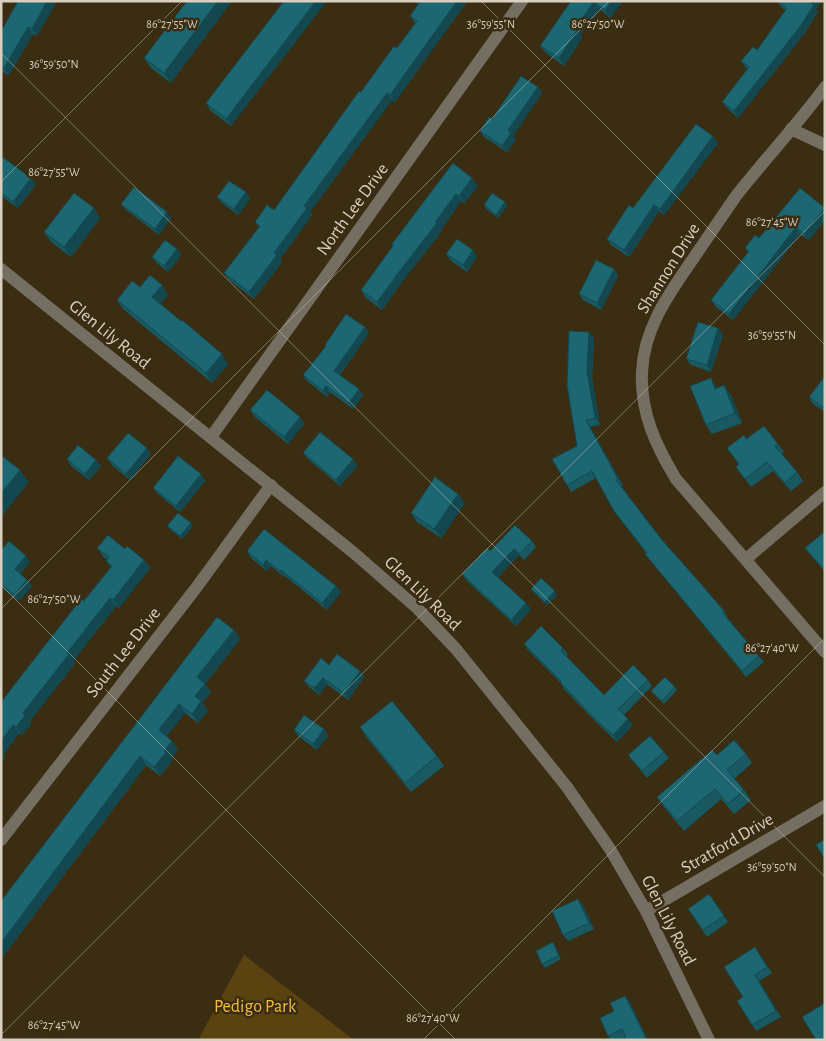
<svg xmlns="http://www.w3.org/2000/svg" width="826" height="1041" font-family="'Alegreya Sans',sans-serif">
	<rect width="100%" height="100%" fill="#3b2d12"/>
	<polygon fill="#5b4311" points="244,955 354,1040 198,1040"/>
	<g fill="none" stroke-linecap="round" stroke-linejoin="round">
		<g stroke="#756e62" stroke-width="12">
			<path d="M825,87C797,125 765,159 736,196C723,215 710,234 697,253C672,290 644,325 642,372C640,412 656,446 676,479L825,652"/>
			<polyline points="791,129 825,145"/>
			<polyline points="1,269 354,553 417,608 456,649 567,787 610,849 646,911 709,1040"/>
			<polyline points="211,437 522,1"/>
			<polyline points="746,559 825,492"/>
			<polyline points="1,840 196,588 271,485"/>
			<polyline points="646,911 825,806"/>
		</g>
	</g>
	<g fill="#185962">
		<polygon points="18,1 37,36 33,34 9,75 1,71 1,27 3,28"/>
		<polygon points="187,1 171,83 151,68 144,58"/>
		<polygon points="284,1 231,126 211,111 206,103"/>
		<polygon points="414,1 467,1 395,102 392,100 310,212 312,215 280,259 282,262 254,299 229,280 224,273 259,227 255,222 274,210 361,92 397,48 415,23 410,16 418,4"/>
		<polygon points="571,1 623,1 610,18 600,9 580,35 582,38 564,66 546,53 540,46"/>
		<polygon points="777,1 819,1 820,3 816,9 818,12 804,34 738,118 727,108 722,102 748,69 746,68 741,61 757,50 786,10 781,7"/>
		<polygon points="538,87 542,93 513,136 516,139 507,152 484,137 480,131 492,119"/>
		<polygon points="718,143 664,215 659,211 629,257 611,245 607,239 633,208"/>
		<polygon points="1,156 36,184 18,208 1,196"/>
		<polygon points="453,163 478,186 464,203 461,201 441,229 442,231 404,279 382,310 366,298 361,290 393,246 392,244"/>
		<polygon points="246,192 250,199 238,215 222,203 217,197"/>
		<polygon points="505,202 507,206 498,218 486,209 484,205"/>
		<polygon points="121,204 171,218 159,235 125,209"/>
		<polygon points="825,208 825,220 809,240 800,234 733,320 716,307 711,300 748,252 745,248 759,238"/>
		<polygon points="100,218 71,257 51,242 44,232"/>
		<polygon points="177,249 181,255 168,272 157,263 152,257"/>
		<polygon points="446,254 477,256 467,272 451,261"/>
		<polygon points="614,269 618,276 601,310 583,300 579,294"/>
		<polygon points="162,285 168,295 160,304 228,364 212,383 123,309 117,300 140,287"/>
		<polygon points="365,327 369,333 340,375 359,389 363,395 353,409 330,392 327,397 307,381 303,375 326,347 325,345"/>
		<polygon points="718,328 723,335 711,372 691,365 686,359"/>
		<polygon points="594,338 592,378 600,425 590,427 623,485 621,486 662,540 724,611 728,618 727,618 759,656 764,662 746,677 650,560 645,554 646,553 614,511 596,478 571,492 567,485 577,446"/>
		<polygon points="825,376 825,412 813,404 809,397"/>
		<polygon points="731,395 742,423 712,434 706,425"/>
		<polygon points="250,410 304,424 288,444 255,417"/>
		<polygon points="747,439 778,444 784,452 781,454 797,472 803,481 791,491 773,471 751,487 736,467 739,464 727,448"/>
		<polygon points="147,448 151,454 130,480 112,465 107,458"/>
		<polygon points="303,453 353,459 357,466 340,486 308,459"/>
		<polygon points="67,459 101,466 89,480 71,466"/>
		<polygon points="201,474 205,481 180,512 158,494 153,488"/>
		<polygon points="458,494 465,503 441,538 417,522 411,513"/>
		<polygon points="167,526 193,526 182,539 170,529"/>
		<polygon points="825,533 825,572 805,548"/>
		<polygon points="532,541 536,547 524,560 519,555 498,577 531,609 516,626 467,581 462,574 490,551"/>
		<polygon points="97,548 125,549 144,560 150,568 119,608 116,606 73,661 75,663 30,721 31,724 22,735 19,733 3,755 5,758 1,763 1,702 111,567 106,561 107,560 103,556"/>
		<polygon points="1,550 30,562 20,574 27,580 32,586 19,601 1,587"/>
		<polygon points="247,551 336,586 341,592 327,610 285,576 284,577 271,566 267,571 251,558"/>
		<polygon points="531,589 557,595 547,605 533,592"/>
		<polygon points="234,630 240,639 205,684 211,692 202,703 208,710 198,723 185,713 166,736 178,749 171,759 172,761 160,776 146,765 1,959 1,901"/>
		<polygon points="524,644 563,648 568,655 566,656 604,695 648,680 652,686 624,715 633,725 617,742 598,724 564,689 560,682 528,650"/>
		<polygon points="329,665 360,671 364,677 348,700 327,684 319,695 309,687 304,681"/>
		<polygon points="675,687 677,690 664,704 651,691"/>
		<polygon points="360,727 437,756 444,766 411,792 366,737"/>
		<polygon points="294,730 328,736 317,750 298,736"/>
		<polygon points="664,752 669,758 647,778 628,755"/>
		<polygon points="746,754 752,763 734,779 744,790 751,800 734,814 721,799 684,831 663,806 657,797 717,755"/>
		<polygon points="709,894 728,922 707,937 688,909"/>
		<polygon points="583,905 594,929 568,941 563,935"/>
		<polygon points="553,942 561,959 545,968 542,964"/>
		<polygon points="759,953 772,973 759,981 781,1017 756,1031 752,1025 743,997"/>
		<polygon points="625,996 631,1004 626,1038 622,1040 611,1040 608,1036 614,1011"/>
	</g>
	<g fill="#144850">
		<polygon points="47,1 57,1 37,36 32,29"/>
		<polygon points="218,1 232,1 171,83 164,73"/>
		<polygon points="316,1 327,1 231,126 226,119"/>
		<polygon points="457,1 467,1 395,102 390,95"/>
		<polygon points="612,1 623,1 610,18 605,10"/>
		<polygon points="813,1 819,1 820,3 816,9 818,12 804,34 738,118 734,111"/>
		<polygon points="594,2 600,9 580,35 582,38 564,66 559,58 574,29"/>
		<polygon points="28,27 33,34 9,75 4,68"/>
		<polygon points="538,87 542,93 513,136 516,139 507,152 502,146 508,130"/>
		<polygon points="387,93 392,100 310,212 312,215 280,259 282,262 254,299 249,292 304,206"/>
		<polygon points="713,136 718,143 664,215 660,209"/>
		<polygon points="31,178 36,184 18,208 13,202"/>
		<polygon points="472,178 478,186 464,203 459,196"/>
		<polygon points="246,192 250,199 238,215 234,209"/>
		<polygon points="456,194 461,201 441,229 442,231 404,279 382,310 377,302"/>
		<polygon points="505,202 507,206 498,218 496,215"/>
		<polygon points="654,205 659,211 629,257 624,250"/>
		<polygon points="94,208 100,218 71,257 64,247"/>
		<polygon points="825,208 825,220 809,240 804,234"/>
		<polygon points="167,212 171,218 159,235 155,229"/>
		<polygon points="796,227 800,234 733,320 729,314"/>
		<polygon points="177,249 181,255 168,272 164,266"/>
		<polygon points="473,250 477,256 467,272 463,265"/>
		<polygon points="614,269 618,276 601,310 597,303"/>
		<polygon points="162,285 168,295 158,306 152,297"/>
		<polygon points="365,327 369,333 338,377 334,371"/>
		<polygon points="718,328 723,335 711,372 707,365"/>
		<polygon points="589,332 594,338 592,378 600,425 595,418 587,371"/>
		<polygon points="222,354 228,364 212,383 206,373"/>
		<polygon points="711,378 717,388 715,389"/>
		<polygon points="724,385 731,395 742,423 735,413"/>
		<polygon points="326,386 330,392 327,397 323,391"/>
		<polygon points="359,389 363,395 353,409 349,403"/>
		<polygon points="300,417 304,424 288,444 284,437"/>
		<polygon points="586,420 590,427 623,485 618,479"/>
		<polygon points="147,448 151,454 130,480 126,474"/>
		<polygon points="353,459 357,466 340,486 336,480"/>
		<polygon points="96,460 101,466 89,480 85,474"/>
		<polygon points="20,470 29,482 1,517 1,494"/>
		<polygon points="201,474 205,481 180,512 176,506"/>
		<polygon points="458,494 465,503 441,538 434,529"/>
		<polygon points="191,523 193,526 182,539 180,536"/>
		<polygon points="514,549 519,555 497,578 492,572"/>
		<polygon points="26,556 30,562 19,575 15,569"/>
		<polygon points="144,560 150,568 119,608 113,600"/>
		<polygon points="266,560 271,566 267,571 263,565"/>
		<polygon points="281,570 285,576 284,577 280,571"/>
		<polygon points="27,580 32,586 19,601 14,595"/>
		<polygon points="336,586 341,592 327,610 322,603"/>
		<polygon points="555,591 557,595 547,605 545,602"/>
		<polygon points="110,598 116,606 73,661 75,663 30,721 31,724 22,735 16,727 23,713 67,653"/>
		<polygon points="526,603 531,609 516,626 511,620"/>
		<polygon points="234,630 240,639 205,684 211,692 202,703 208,710 198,723 192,714 197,677"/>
		<polygon points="360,671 364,677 348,700 344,693"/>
		<polygon points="323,678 327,684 319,695 314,688"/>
		<polygon points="179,704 185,713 166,737 160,731 160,728"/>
		<polygon points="628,719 633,725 617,742 613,735"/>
		<polygon points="13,725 19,733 3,755 5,758 1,763 1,741"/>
		<polygon points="324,729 328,736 317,750 313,744"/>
		<polygon points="172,741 178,749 171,759 172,761 160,776 154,767 164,751"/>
		<polygon points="140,756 146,765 1,959 1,943"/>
		<polygon points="578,899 583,905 594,929 589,923"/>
		<polygon points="755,975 759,981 781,1017 776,1011"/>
		<polygon points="625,996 631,1004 648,1040 647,1040"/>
	</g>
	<g fill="#1c6772" stroke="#144850">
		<polygon points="18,1 47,1 32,29 28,27 4,68 1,67 1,27 3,28"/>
		<polygon points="187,1 218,1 164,73 144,58"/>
		<polygon points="284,1 316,1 226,119 206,103"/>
		<polygon points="419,1 457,1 390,95 387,93 304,206 307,208 274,253 277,255 249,292 224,273 260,226 255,222 267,205 274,210 359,91 361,92 394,46 397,48 417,21 410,16 420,2"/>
		<polygon points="571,1 612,1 605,10 594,2 574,29 577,31 559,58 540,46"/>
		<polygon points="777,1 813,1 811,3 814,5 799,28 734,111 722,102 749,67 741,61 753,47 757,50 787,8"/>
		<polygon points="521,76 538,87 508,130 511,133 502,146 480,131 489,117 492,119"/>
		<polygon points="696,124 713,136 660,209 654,205 624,250 607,239 629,205 633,208"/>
		<polygon points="1,156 31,178 13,202 1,193"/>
		<polygon points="453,163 472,178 459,196 456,194 435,222 437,223 399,272 377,302 361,290 393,246 392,244"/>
		<polygon points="229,181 246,192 234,209 217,197"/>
		<polygon points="134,187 167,212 155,229 121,204"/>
		<polygon points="800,188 825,208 804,234 796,227 729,314 711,300 749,251 745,248 755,235 759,238"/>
		<polygon points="74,193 94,208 64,247 44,232"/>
		<polygon points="492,193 505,202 496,215 484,205"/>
		<polygon points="457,239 473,250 463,265 446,254"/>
		<polygon points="165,240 177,249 164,266 152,257"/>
		<polygon points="596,260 614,269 597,303 579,294"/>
		<polygon points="150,275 162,285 152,297 181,321 182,320 222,354 206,373 117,300 132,281 140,287"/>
		<polygon points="346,314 365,327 334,371 359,389 349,403 326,386 323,391 303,375 326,346 325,345"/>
		<polygon points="698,322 718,328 707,365 686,359"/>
		<polygon points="569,331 589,332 587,371 595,418 586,420 618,479 616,480 662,540 701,584 724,611 722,612 759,656 742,671 645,554 647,553 614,511 592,471 567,485 552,459 577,446 567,385"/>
		<polygon points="825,376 825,409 809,397"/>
		<polygon points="711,378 715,389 724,385 735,413 706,425 690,386"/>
		<polygon points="267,390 300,417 284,437 250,410"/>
		<polygon points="764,426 778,444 775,446 797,472 785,483 767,462 745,479 736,467 739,464 727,448 744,435 746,439"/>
		<polygon points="320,432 353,459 336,480 303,453"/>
		<polygon points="128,433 147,448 126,474 107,458"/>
		<polygon points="78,445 96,460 85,474 67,459"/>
		<polygon points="1,455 20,470 1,494"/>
		<polygon points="178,456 201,474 176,506 153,488"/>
		<polygon points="435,477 458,494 434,529 411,513"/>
		<polygon points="178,513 191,523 180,536 167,526"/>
		<polygon points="515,525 532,541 520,554 514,549 492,572 526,603 511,620 462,574 487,548 490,551"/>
		<polygon points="264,529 336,586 322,603 281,570 280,571 266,560 263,565 247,551"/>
		<polygon points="824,532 825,533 825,571 805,548"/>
		<polygon points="108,535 125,549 127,546 144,560 113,600 110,598 67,653 69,654 23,713 25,715 16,727 13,725 1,741 1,702 81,599 84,601 112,566 106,561 109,557 97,548"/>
		<polygon points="9,541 26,556 15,569 27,580 14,595 1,584 1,550"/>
		<polygon points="541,578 555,591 545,602 531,589"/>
		<polygon points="217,617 234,630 197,677 205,684 195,696 201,701 192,714 179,704 160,728 160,731 172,741 164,751 166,752 154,767 140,756 1,943 1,901"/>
		<polygon points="541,626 563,648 561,651 604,695 633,665 648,680 618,709 628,719 613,735 594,718 560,682 561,681 524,644"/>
		<polygon points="337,654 360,671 344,693 323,678 314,688 304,681 321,658 329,665"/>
		<polygon points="665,677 675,687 662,701 651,691"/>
		<polygon points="392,701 437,756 405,783 360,727"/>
		<polygon points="304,715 324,729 313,744 294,730"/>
		<polygon points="650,736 664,752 642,771 628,755"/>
		<polygon points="734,740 746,754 727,770 744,790 728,804 715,789 677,821 657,797 712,750 717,755"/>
		<polygon points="825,839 825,859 816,845"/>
		<polygon points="709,894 724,916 703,930 688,909"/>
		<polygon points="578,899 589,923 563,935 552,911"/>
		<polygon points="553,942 559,956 542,964 536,951"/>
		<polygon points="755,947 767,967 755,975 776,1011 752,1025 737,1001 743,997 724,967"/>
		<polygon points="625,996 647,1040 627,1040 622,1029 608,1036 600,1018 614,1011 610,1003"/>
		<polygon points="825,1003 825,1040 816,1040 802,1017"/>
	</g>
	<path fill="none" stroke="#d9d0c1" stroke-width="1" stroke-opacity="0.45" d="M481,1L825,345M1,53L825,877M1,182L182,1M1,585L456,1040M1,609L609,1M1,1035L825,211M423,1040L825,638"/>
	<g text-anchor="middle" stroke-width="5" stroke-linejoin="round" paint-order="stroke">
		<g font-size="18" fill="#d9d0c1" stroke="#3b2d12">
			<text transform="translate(352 209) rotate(-54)" y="6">North Lee Drive</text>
			<text transform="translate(668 268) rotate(-58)" y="6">Shannon Drive</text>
			<text transform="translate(110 334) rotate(39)" y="6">Glen Lily Road</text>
			<text transform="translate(423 593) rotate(44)" y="6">Glen Lily Road</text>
			<text transform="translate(123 652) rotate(-52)" y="6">South Lee Drive</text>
			<text transform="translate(727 843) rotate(-30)" y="6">Stratford Drive</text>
			<text transform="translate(669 920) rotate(63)" y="6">Glen Lily Road</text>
		</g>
		<g font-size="18" fill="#f6ba3e" stroke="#3b2d12">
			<text x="255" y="1012">Pedigo Park</text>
		</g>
	</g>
	<g font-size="12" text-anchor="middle" fill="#d9d0c1" stroke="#3b2d12" stroke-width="5" stroke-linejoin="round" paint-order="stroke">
		<text x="172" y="28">86°27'55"W</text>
		<text x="491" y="28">36°59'55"N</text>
		<text x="598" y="28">86°27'50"W</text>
		<text x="54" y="68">36°59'50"N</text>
		<text x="54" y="176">86°27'55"W</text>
		<text x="772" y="226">86°27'45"W</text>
		<text x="772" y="339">36°59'55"N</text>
		<text x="54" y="603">86°27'50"W</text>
		<text x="772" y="652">86°27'40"W</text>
		<text x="772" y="871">36°59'50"N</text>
		<text x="433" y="1022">86°27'40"W</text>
		<text x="54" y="1029">86°27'45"W</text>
	</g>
	<rect width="826" height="1041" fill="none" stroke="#d9d0c1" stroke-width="5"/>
</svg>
